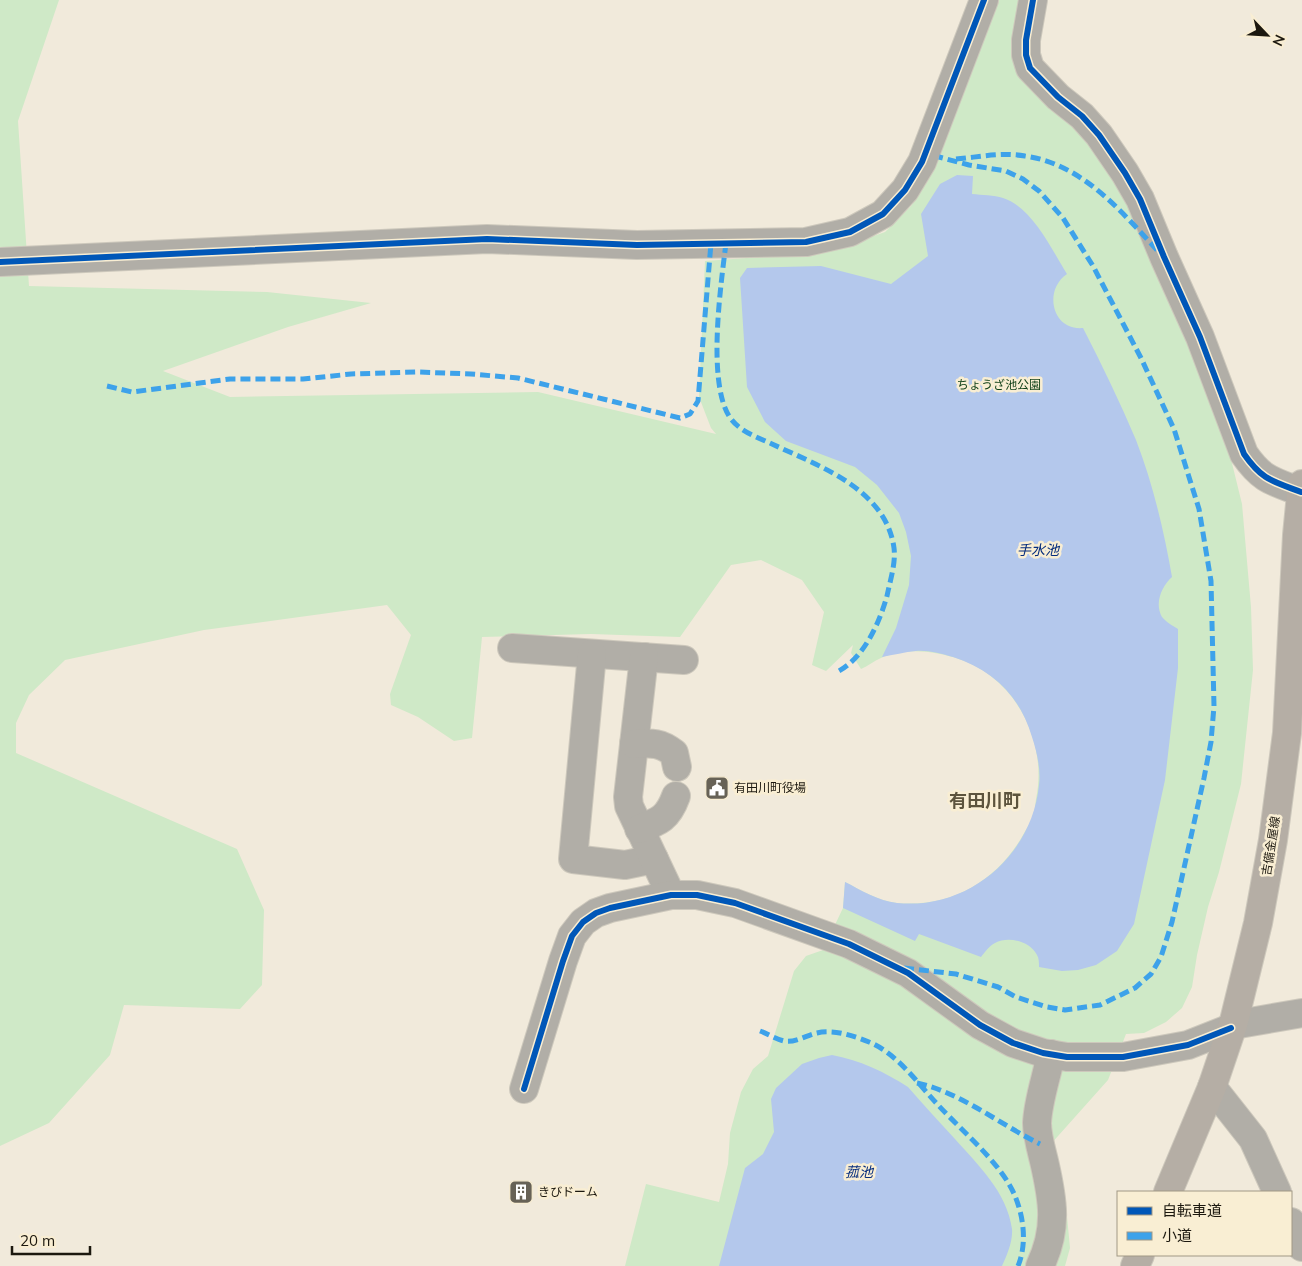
<svg xmlns="http://www.w3.org/2000/svg" width="1302" height="1266" font-family="Mulish,'Noto Sans JP',sans-serif">
	<rect width="100%" height="100%" fill="#f1eadb"/>
	<path fill="#cfe9c7" d="M0,0H59L18,121L29,286L267,292L371,303L288,327L163,371L230,397L538,392L716,434L711,428L699,397L705,261L828,252L885,232L911,206L927,182L999,0H1021L1013,43L1117,180L1183,333L1210,400L1229,451L1242,504L1251,607L1253,670L1241,784L1219,872L1208,907L1197,955L1192,987L1182,1008L1166,1022L1144,1033L1126,1034L1108,1080L1050,1145L1065,1195L1070,1248L1065,1266H625L646,1184L719,1202L728,1164L730,1133L741,1092L753,1069L768,1056L794,971L806,956L823,950L843,908L845,882C861,890 878,901 897,903C951,908 997,881 1023,835C1026,829 1030,824 1033,818C1035,812 1035,805 1036,799C1048,742 1016,678 959,659C935,651 905,647 881,658C874,661 868,666 861,669L851,653L853,645L826,671L812,665L824,612L802,580L761,560L731,565L680,637L591,634L482,637L472,738L454,741L418,717L391,705L390,694L411,635L387,605L204,630L65,660L29,695L16,723V753L237,849L264,910L262,985L240,1009L124,1005L110,1055L49,1123L0,1146Z"/>
	<g fill="#b4c8ec">
		<path d="M957,175L973,176L972,194C982,195 994,195 1003,198C1032,207 1052,250 1067,274C1043,290 1052,331 1083,328C1102,365 1120,402 1136,440C1153,484 1164,531 1172,577C1162,586 1154,603 1162,617C1166,622 1173,626 1178,629V668L1165,780L1134,924L1117,951L1096,965L1078,970L1062,971L1039,967C1039,963 1039,958 1037,955C1030,941 1008,936 995,943C989,946 985,952 981,957L919,934L915,941L843,908L845,882C861,890 878,901 897,903C968,910 1032,856 1039,785C1041,770 1037,752 1032,737C1020,696 993,670 953,657C942,654 928,650 916,651C905,652 893,655 882,657L896,628L909,585L911,556L906,532L899,513L877,485L855,467L786,441L765,422L747,387L740,278L747,268L821,266L891,284L928,256L921,214L940,184Z"/>
		<path d="M832,1055C859,1060 885,1072 908,1087C923,1104 939,1122 955,1139C978,1165 1007,1192 1012,1229C1013,1241 1007,1255 1002,1266H719L745,1168L763,1154L774,1132L771,1099L776,1088L802,1064L819,1058Z"/>
	</g>
	<g fill="none" stroke-linecap="round" stroke-linejoin="round">
		<g stroke="#cdc8bc" stroke-width="30">
			<g id="minor">
				<path d="M1033,0L1026,40V55L1030,68L1058,97L1082,116L1099,135L1125,173L1140,199L1164,257L1200,337L1244,454C1262,480 1272,481 1301,492"/>
				<polyline points="0,262 487,239 637,245 806,242 850,232 883,214 905,190 922,162 984,0"/>
				<polyline points="512,648 684,660"/>
				<polyline points="592,654 573,859 625,865 654,859"/>
				<polyline points="644,657 628,797 629,806 671,895"/>
				<path d="M634,744C652,743 660,742 674,753L677,767"/>
				<path d="M639,829C660,821 668,818 676,796"/>
				<polyline points="1233,1025 1302,1013"/>
				<polyline points="1212,1087 1253,1139 1277,1192"/>
				<polyline points="524,1089 563,961 572,936 583,922 596,913 610,908 671,895 697,895 735,903 849,944 908,973 980,1025 1013,1043 1043,1053 1067,1057 1123,1057 1188,1045 1231,1028"/>
				<polyline points="1291,1222 1302,1247"/>
				<path d="M1040,1266C1058,1229 1053,1200 1044,1161C1041,1149 1037,1135 1037,1123C1038,1100 1047,1076 1051,1054"/>
			</g>
		</g>
		<g stroke="#cdc8bc" stroke-width="30">
			<g id="major">
				<polyline points="1168,1192 1212,1087 1233,1025 1258,923 1273,840 1287,733 1297,535 1302,484"/>
				<polyline points="1135,1266 1140,1255"/>
			</g>
		</g>
		<use href="#minor" stroke="#b1aea7" stroke-width="28"/>
		<use href="#major" stroke="#b5aea5" stroke-width="28"/>
		<g stroke="#3da2ea" stroke-width="5" stroke-dasharray="10 5" stroke-linecap="butt">
			<path d="M956,159C979,157 1002,152 1025,156C1082,164 1120,210 1157,250"/>
			<path d="M726,243C721,284 707,380 729,416C738,431 757,437 772,444C819,466 886,489 894,548C896,563 890,581 887,596C879,624 864,657 839,671"/>
			<polyline points="107,386 132,392 230,379 303,379 351,374 417,372 471,374 518,378 680,418 690,414 698,401 711,243"/>
			<polyline points="904,968 956,974 998,987 1016,997 1047,1007 1065,1010 1100,1005 1135,988 1151,974 1161,957 1172,922 1204,778 1211,742 1214,706 1211,581 1199,509 1174,429 1141,358 1093,266 1063,218 1039,191 1023,179 1006,171 969,165 939,157"/>
			<path d="M760,1031C768,1034 776,1039 784,1041C795,1043 807,1035 817,1033C834,1029 854,1036 869,1042C898,1054 918,1084 939,1106C962,1131 1002,1164 1015,1196C1024,1218 1027,1244 1018,1266"/>
			<path d="M917,1083C962,1093 999,1124 1040,1144"/>
		</g>
		<g stroke="#f9eed3" stroke-width="9">
			<g id="cycleway">
				<path d="M1033,0L1026,40V55L1030,68L1058,97L1082,116L1099,135L1125,173L1140,199L1164,257L1200,337L1244,454C1262,480 1272,481 1301,492"/>
				<polyline points="0,262 487,239 637,245 806,242 850,232 883,214 905,190 922,162 984,0"/>
				<polyline points="524,1089 563,961 572,936 583,922 596,913 610,908 671,895 697,895 735,903 849,944 908,973 980,1025 1013,1043 1043,1053 1067,1057 1123,1057 1188,1045 1231,1028"/>
			</g>
		</g>
		<use href="#cycleway" stroke="#0057b8" stroke-width="6"/>
	</g>
	<defs>
		<g id="civic-square" transform="scale(1.25)"><rect x="-9" y="-9" width="18" height="18" rx="4" fill="#676256" stroke="#f9eed3"/><path d="M-.6-6.5H3V-4.5H.6V-3L4-1V1h2V6H-6V1h2V-1L-.6-3ZM-1.2 2.5V6h2.4V2.5Z" fill="#fff"/></g>
		<g id="building-square" transform="scale(1.25)"><rect x="-9" y="-9" width="18" height="18" rx="4" fill="#676256" stroke="#f9eed3"/><path d="M-4-6H4V6H1V3H-1V6H-4ZM-2.5-4.3h1.7v1.8h-1.7ZM.8-4.3h1.7v1.8H.8ZM-2.5-1h1.7V.8h-1.7ZM.8-1h1.7V.8H.8Z" fill="#fff"/></g>
	</defs>
	<g fill-rule="evenodd">
		<use href="#civic-square" x="717" y="788"/>
		<use href="#building-square" x="521" y="1192"/>
	</g>
	<g text-anchor="middle" stroke-width="5" stroke-linejoin="round" paint-order="stroke">
		<g font-size="12" fill="#12421a" stroke="#f9eed3">
			<text x="999" y="389">ちょうざ池公園</text>
		</g>
		<g font-size="12" fill="#1c180f" stroke="#f9eed3" text-anchor="start">
			<text x="734" y="792">有田川町役場</text>
			<text x="538" y="1196">きびドーム</text>
		</g>
		<g font-size="12" fill="#1c180f" stroke="#f9eed3">
			<text transform="translate(1271 846) rotate(-81)" y="4">吉備金屋線</text>
		</g>
		<g font-size="14" font-style="italic" fill="#062d7d" stroke="#f9eed3">
			<text x="1038" y="555">手水池</text>
			<text x="859" y="1177">菰池</text>
		</g>
		<g font-size="18" font-weight="bold" fill="#5d543d" stroke="#f9eed3">
			<text x="985" y="807">有田川町</text>
		</g>
	</g>
	<rect x="1117" y="1191" width="175" height="65" fill="#f9eed3" stroke="#a19885"/>
	<rect x="1127" y="1207" width="25" height="8" fill="#0057b8" stroke="#a19885"/>
	<text x="1162" y="1216" font-size="15" fill="#1c180f">自転車道</text>
	<rect x="1127" y="1232" width="25" height="8" fill="#3da2ea" stroke="#a19885"/>
	<text x="1162" y="1241" font-size="15" fill="#1c180f">小道</text>
	<g transform="translate(1267 35) rotate(115)" stroke="#f9eed3" stroke-width="4" paint-order="stroke">
	<path d="M0-4L9 19L0 12L-9 19Z" fill="#1c180f"/>
	<text y="-8" font-size="14" font-weight="bold" text-anchor="middle" fill="#1c180f">N</text>
	</g>
	<path d="M12 1246v8h78v-8" fill="none" stroke="#1c180f" stroke-width="2.5"/>
	<text x="20" y="1246" font-size="15" fill="#1c180f" stroke="#f9eed3" stroke-width="4" paint-order="stroke">20 m</text>
</svg>
